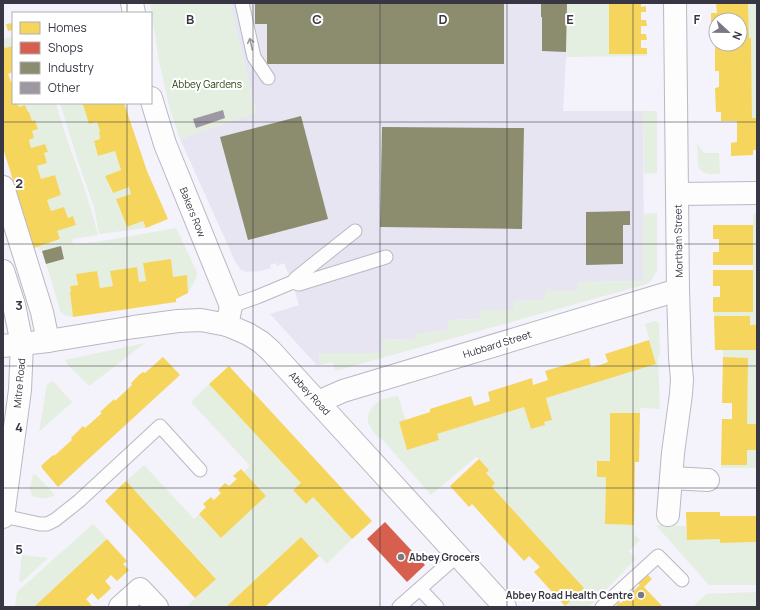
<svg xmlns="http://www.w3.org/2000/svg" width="760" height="610" font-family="Manrope,sans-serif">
	<rect width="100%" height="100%" fill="#f4f2fa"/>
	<polygon fill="#e8e5f2" points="231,3 567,3 566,57 563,111 643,111 644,281 578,282 577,291 546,291 546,300 513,301 513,310 480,310 480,319 448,320 449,330 415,334 415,340 383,339 383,353 319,353 320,365 317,365 312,360 270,314 299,305 292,282 284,263 277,266 276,263 270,265 271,268 260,271 247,272 241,270 235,261 180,139 256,112 233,16"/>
	<g fill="#e4efe1">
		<polygon points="150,3 231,3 233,16 256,113 180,139 169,106 159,61"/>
		<polygon points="567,3 609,3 609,54 647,54 647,56 566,57"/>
		<polygon points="748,3 757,3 757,118 752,118 751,39 749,38"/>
		<polygon points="13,36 13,46 5,48 3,39"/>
		<path d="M17,103H56C62,128 72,152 80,176C87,196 93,215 98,235L72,239L73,244L97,242L176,228L197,272V276L188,293L187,275L173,277L171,259L143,263L146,281L139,282L137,267L111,271L113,286L100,288L97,271L77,274L78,285L70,286L71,292H70L73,317L65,315L60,311L52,282L46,264L64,259L61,246L42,251L37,247L60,240L57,231L76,225L73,216L68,218L64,207L51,211L47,200L61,195L55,175L41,179L37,166L47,163L44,153L48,152L45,144L31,148L29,140L34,138L32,131L38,129L35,120L32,121L29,112H28L25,105L19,107Z"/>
		<polygon points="60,103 89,103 84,105 89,124 97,122 100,131 99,133 100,139 94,142 98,156 115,151 121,170 105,176 112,193 129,187 131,194 116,200 127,227 143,221 146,228 99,234 94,207 78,161"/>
		<polygon points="643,111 657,111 657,173 644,174"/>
		<path d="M697,143L704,153H719L720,174C710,174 703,176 698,166Z"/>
		<polygon points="657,213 657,271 652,279 647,284 335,371 333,362 320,365 319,353 382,353 382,339 415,340 415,334 448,330 448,320 480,319 480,310 513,310 513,301 545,300 545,291 577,291 578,282 643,281 643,214"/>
		<polygon points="753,214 757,214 757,325 750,325 714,316 714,312 753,311"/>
		<path d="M655,321L659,323L660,354L658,357L660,409L640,408V413H610V461H597V476L606,477L605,524L634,525V534L640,540L629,551L636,559L589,607H566L565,606L584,588L492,487L495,483L486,473L489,469L479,459L476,457L431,495L380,437L378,438C375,433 370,428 368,422C367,412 374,402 383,399C387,398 393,397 398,396L406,421L399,423L407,450L439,440L437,434L524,407L531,429L544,425V422L552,420L546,398L656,364L645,324Z"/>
		<polygon points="145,343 89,386 67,364 65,360"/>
		<polygon points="723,350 757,350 757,424 747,424 747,358 723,357"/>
		<polygon points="53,381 72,402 39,432 47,384"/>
		<polygon points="209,384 301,483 293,490 306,504 313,497 352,539 327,564 301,537 226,607 186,607 216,578 126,481 144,465 194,519 199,514 221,538 266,496 244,472 250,466 191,402"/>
		<polygon points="747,450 757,450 757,468 721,468 721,465 747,465"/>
		<path d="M33,474L36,475L55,495C47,499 41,499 32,496L30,488Z"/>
		<polygon points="93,524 107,539 34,607 15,607 17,592"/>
		<polygon points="656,525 686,526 687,540 720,539 720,543 757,542 757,585 709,585"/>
		<polygon points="22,555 48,558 22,582 19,582"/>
		<polygon points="757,592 757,607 693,607 706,594"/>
	</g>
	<g fill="#f6d55c">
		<polygon points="609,3 641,3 641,7 646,6 646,12 641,12 641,20 646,20 647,26 641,26 641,34 646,34 647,40 641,40 641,48 647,48 647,54 609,54"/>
		<polygon points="716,3 748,3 749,38 751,38 752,118 757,118 757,150 753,150 753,155 731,156 731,143 737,142 737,121 721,121 721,112 716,112 715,88 719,87 719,71 715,71 715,47 719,47 719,44 740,44 740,20 716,20 716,28 711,28 711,13 717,13"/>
		<polygon points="13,23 13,30 8,31 6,24"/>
		<polygon points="3,42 5,48 13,46 13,72 8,74 11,82 13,81 13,103 17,103 19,107 25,105 28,112 29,112 32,121 35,120 38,129 32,131 34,138 29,140 31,148 45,144 48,152 44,153 47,163 37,166 41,179 55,175 61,195 47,200 51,211 64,207 68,218 73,216 76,225 57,231 60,239 34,248 3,148"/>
		<polygon points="89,103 124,103 147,171 168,219 146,228 143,221 127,227 116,199 131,194 129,187 113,193 105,176 121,170 115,151 98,156 94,141 100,139 99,133 100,131 97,122 89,124 83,104"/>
		<polygon points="713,225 753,225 753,265 713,265 713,252 719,252 719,239 713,239"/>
		<polygon points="171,259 173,277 187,275 188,293 176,299 176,302 73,317 70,292 71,292 70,286 78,285 76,274 97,271 100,288 113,286 110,271 137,267 139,282 146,281 143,263"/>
		<polygon points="713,270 753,270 753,312 713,312 713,297 720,297 720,286 713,286"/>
		<polygon points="714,316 750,316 750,325 757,325 757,350 715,350"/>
		<polygon points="649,340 656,364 546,398 552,420 544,422 545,425 531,429 524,407 437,434 439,440 407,450 399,422 430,412 430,409 471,396 474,406 490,401 488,392 532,378 533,385 548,380 545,371 589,358 591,367 600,365 608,362 605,354"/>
		<polygon points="163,357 180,375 58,487 42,468 42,467 41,466 53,455 54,456 72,440 71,438 83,426 85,428 102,413 100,412 111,402 114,399 115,401 132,385 131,383 140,374 143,372 145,373"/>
		<polygon points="723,357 748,358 747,424 757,424 757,450 747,450 747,465 721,465 722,419 732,419 732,403 722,403"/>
		<polygon points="229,366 372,521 352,539 313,497 306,504 293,490 301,483 209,384"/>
		<polygon points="610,413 640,413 639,462 635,462 634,525 605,524 606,477 597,477 597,461 610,461"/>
		<polygon points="479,459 489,470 486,473 495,483 492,487 584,588 565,606 534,572 540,567 529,556 524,561 472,504 469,507 450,486"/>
		<polygon points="241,469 266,496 221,538 199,514 206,507 203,504 211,497 214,500 221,493 218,490 225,483 229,486 237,479 233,476"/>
		<polygon points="126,481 216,579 195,598 105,501"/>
		<polygon points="686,512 720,512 720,516 757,516 757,542 720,543 720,539 687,540"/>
		<polygon points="301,537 319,556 265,607 226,607"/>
		<polygon points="107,539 127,561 123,564 129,570 117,581 111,575 105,581 111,588 105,594 98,600 92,593 86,599 92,606 90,607 34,607"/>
		<polygon points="647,574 652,579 644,587 663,607 615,607 619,602 621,603 640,585 637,583"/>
	</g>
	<polygon fill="#d6604d" points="385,522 425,565 407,582 367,539"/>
	<g fill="#8c8c6e">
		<polygon points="255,3 504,3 504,64 267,64 267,24 255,24"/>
		<polygon points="541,3 567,3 566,52 542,51 542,17 541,17"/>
		<polygon points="301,116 328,219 248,240 220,137"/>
		<polygon points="382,127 524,128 522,229 380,227"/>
		<polygon points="630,211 630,225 623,225 623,264 586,265 586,212"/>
		<polygon points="61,246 64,259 46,264 42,251"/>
	</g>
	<polygon fill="#9d98a1" points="223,110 225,118 196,128 193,119"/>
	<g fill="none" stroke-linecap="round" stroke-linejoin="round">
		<g stroke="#bab8c1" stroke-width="15">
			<g id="service">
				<polyline points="242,3 254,57 268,78"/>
				<polyline points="293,282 299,284 386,257"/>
				<polyline points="231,306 257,297 293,282 296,278 355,231"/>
				<polyline points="3,516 40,524 47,524 55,520 79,501 160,426 200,470"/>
				<polyline points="420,589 437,607"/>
				<polyline points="399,607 458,555"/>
				<polyline points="602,607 658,556 682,580"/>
			</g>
		</g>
		<g stroke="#bab8c1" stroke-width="24">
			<g id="minor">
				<polyline points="132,3 134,13"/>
				<polyline points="151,98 165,144 231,306 227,325"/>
				<polyline points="3,187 42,312 48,341"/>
				<polyline points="677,194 757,193"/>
				<polyline points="3,346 48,341 134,327 178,321 201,320 227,325 248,334 261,342 271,351 505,607"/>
				<polyline points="318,402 343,391 678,290"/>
				<polyline points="671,478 708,480"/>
				<polyline points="668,515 673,453 681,394 682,379 680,357 678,290 675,3"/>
				<polyline points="120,607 140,589 157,607"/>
			</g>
		</g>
		<g stroke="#bab8c1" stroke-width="24">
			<polyline id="tertiary" points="3,271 14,305 22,344 20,390 3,517"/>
		</g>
		<use href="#service" stroke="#fdfdfe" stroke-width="13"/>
		<use href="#minor" stroke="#fdfdfe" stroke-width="22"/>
		<use href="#tertiary" stroke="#fdfdfe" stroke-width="22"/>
	</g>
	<defs><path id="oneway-shaft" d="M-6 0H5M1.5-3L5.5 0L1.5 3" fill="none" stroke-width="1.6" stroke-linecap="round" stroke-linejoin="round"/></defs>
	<use stroke="#9b9aa0" href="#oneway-shaft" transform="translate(251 44) rotate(-103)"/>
	<path fill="none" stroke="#393643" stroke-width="1" stroke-opacity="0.55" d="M127,3V13M253,3V607M380,3V607M507,3V607M633,3V607M127,103V607M3,122H757M3,244H757M3,366H757M3,488H757"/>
	<g fill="#7a7883" stroke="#fff" stroke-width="1.5">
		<circle cx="401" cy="557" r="4"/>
		<circle cx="641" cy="595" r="4"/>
	</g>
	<g text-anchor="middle" stroke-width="4" stroke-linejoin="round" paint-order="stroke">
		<g font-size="10" fill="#233e0c" stroke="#fff">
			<text x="207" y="88">Abbey Gardens</text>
		</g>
		<g font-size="10" fill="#393643" stroke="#fff">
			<text transform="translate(193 212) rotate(68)" y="4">Bakers Row</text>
			<text transform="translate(678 241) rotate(-91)" y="4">Mortham Street</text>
			<text transform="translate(497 344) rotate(-17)" y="4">Hubbard Street</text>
			<text transform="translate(19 383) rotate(-85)" y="4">Mitre Road</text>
			<text transform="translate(310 393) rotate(47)" y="4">Abbey Road</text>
		</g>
		<g font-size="10" font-weight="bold" fill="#393643" stroke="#fff" text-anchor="start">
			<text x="409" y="561">Abbey Grocers</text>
			<text x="633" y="599" text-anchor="end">Abbey Road Health Centre</text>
		</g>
	</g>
	<g font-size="13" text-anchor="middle" font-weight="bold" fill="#393643" stroke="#fff" stroke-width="4" stroke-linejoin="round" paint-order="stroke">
		<text x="190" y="24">B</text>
		<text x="317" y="24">C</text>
		<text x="443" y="24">D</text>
		<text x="570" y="24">E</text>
		<text x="697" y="24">F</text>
		<text x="19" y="188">2</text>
		<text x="19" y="310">3</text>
		<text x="19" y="432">4</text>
		<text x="19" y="554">5</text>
	</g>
	<rect width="760" height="610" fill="none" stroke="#393643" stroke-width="8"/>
	<rect x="12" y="12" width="140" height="92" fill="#ffffff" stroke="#b0afb4"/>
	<rect x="20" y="22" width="20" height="12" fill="#f6d55c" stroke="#b0afb4"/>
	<text x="48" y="32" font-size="12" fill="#393643">Homes</text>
	<rect x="20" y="42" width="20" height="12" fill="#d6604d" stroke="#b0afb4"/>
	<text x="48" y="52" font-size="12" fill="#393643">Shops</text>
	<rect x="20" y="62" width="20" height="12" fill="#8c8c6e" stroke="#b0afb4"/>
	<text x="48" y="72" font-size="12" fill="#393643">Industry</text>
	<rect x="20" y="82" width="20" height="12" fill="#9d98a1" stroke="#b0afb4"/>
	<text x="48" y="92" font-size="12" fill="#393643">Other</text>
	<g transform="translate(728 32) rotate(112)"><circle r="19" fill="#ffffff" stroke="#b0afb4"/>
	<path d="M0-3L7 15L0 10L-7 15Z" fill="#7a7883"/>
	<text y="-6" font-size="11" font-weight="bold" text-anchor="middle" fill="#393643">N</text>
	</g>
</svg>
